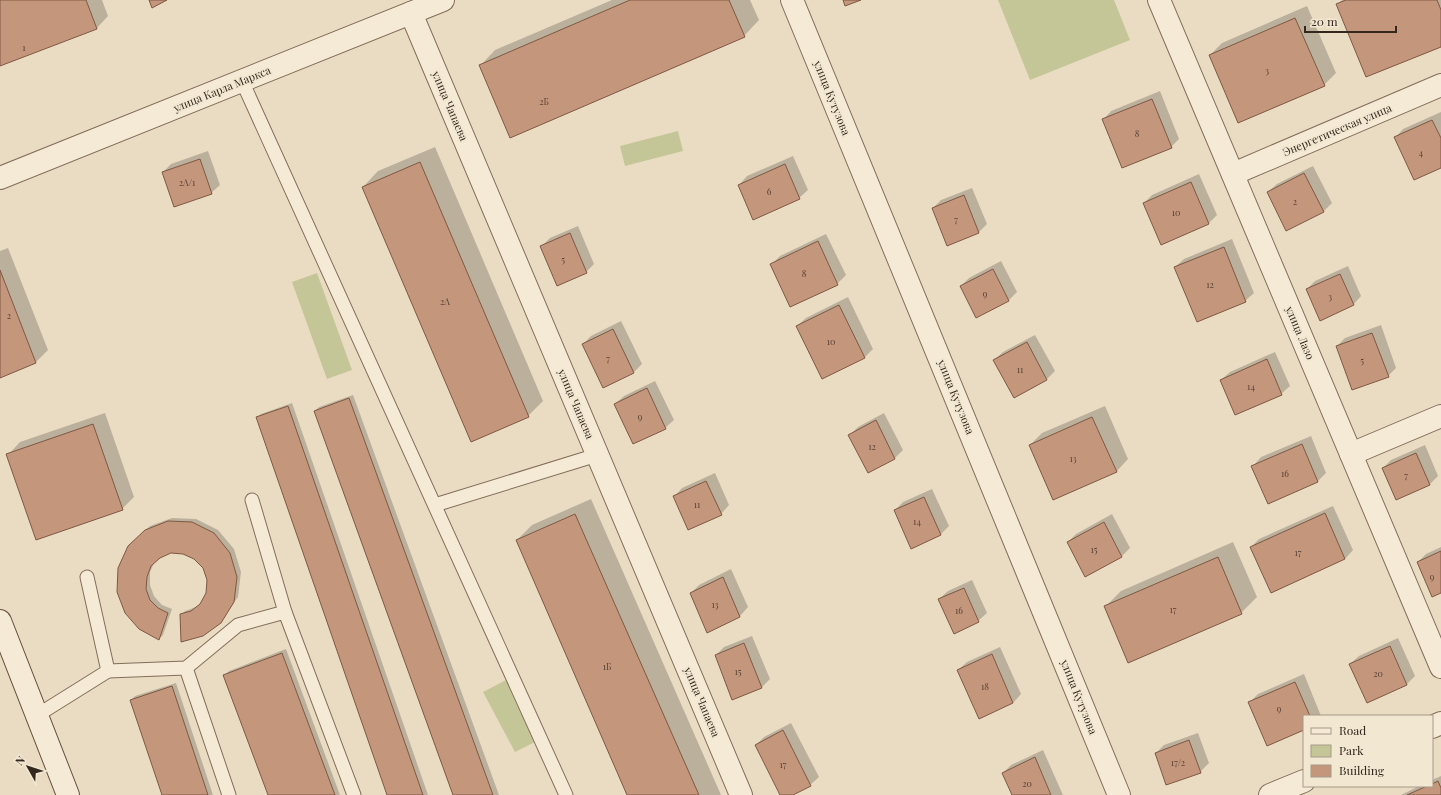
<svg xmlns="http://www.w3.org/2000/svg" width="1441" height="795" font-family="'Playfair Display',serif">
	<rect width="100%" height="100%" fill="#eadcc3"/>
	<g fill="#c4c698">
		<polygon points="998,0 1114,0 1130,40 1030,80"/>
		<polygon points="678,131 683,151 625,166 620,146"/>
		<polygon points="317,273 352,370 327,379 292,282"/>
		<polygon points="506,680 539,740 515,752 483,692"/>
	</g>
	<g fill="#0003">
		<polygon points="0,0 102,0 108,16 96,29 0,65"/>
		<polygon points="612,0 750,0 759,20 744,36 480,66 495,50"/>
		<polygon points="1342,0 1441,0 1441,46 1338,4"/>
		<polygon points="1307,6 1336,73 1324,85 1210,55 1222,43"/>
		<polygon points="1160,91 1179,139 1171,147 1103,120 1111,111"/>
		<polygon points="1441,112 1441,167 1395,138 1403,129"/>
		<polygon points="435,147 543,401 528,416 363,187 378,171"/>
		<polygon points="208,151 220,185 211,193 163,172 171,164"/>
		<polygon points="793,156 808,190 799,198 739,185 747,176"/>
		<polygon points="1313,166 1332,203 1323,212 1268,192 1277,184"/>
		<polygon points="1199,174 1217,215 1209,223 1162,244 1144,203 1152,195"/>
		<polygon points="972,188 987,224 979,232 948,244 933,208 941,200"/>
		<polygon points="578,226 594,264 586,272 541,247 550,238"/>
		<polygon points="826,234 846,275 837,284 772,264 780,256"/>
		<polygon points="1232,239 1254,293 1245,301 1175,267 1184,259"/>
		<polygon points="8,248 48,350 36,362 0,376 0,251"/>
		<polygon points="1001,261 1017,292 1009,300 977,317 961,286 969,278"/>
		<polygon points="1348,266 1361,296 1353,305 1307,289 1315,281"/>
		<polygon points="848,297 873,349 865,357 822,378 797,326 806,318"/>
		<polygon points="621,321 642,364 633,373 583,344 591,336"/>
		<polygon points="1381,325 1396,368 1388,376 1337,346 1345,338"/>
		<polygon points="1035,335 1055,371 1047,379 1014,397 994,360 1003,352"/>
		<polygon points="1275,352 1290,386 1281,394 1221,380 1230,372"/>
		<polygon points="655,381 674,420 665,428 615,404 624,396"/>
		<polygon points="353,395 499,795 454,795 315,411 319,407"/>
		<polygon points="292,403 428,795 388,795 257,418 261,414"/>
		<polygon points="1105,406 1128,459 1116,472 1030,445 1042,433"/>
		<polygon points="105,413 134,497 122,509 8,455 20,442"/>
		<polygon points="884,413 903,450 895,458 868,472 850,435 858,427"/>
		<polygon points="1311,436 1326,473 1318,481 1269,503 1253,466 1261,457"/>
		<polygon points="1425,445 1438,476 1430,484 1396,499 1383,468 1391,460"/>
		<polygon points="715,473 729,505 721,514 674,497 682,488"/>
		<polygon points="932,489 949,526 941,534 912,547 895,510 903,502"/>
		<polygon points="591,499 721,795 628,795 517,540 532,525"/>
		<polygon points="1333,506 1353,550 1345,559 1251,547 1259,539"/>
		<polygon points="1112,514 1130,548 1122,556 1086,576 1068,542 1076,534"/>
		<polygon points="172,518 196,519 218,530 234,549 241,572 238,597 220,622 181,615 185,611 196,607 202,603 207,593 208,580 204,567 195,558 183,553 170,552 159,557 155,561 150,572 150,585 154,596 162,605 172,609 163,635 159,639 133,542 150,526"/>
		<polygon points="1233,542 1257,597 1241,613 1106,606 1121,591"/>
		<polygon points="1441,547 1441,592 1418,562 1426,554"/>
		<polygon points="731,569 748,607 740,616 708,632 691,593 699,585"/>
		<polygon points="972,580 987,613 978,621 939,599 948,591"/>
		<polygon points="752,636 770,679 761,688 716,655 724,647"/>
		<polygon points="1398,638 1415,676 1407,684 1350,664 1359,656"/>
		<polygon points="1000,647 1021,694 1013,703 958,670 967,662"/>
		<polygon points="286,649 340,795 269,795 225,675 229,671"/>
		<polygon points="1304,674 1321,716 1304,716 1304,728 1250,702 1258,694"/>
		<polygon points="176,683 213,795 163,795 131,700 135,696"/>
		<polygon points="791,723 819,777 810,785 791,795 781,795 756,745 764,737"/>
		<polygon points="1198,733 1209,763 1200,772 1156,753 1164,745"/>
		<polygon points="1043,750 1063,795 1013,795 1003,773 1011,765"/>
		<polygon points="1441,776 1441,795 1401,795 1419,786 1432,786 1432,780"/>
	</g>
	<g fill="#c4967c" stroke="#7f5843">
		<polygon points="0,0 86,0 97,29 0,66"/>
		<polygon points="149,0 167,0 152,8"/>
		<polygon points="630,0 729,0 745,37 510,138 479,65"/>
		<polygon points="843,0 861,0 845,6"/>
		<polygon points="1346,0 1437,0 1441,10 1441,47 1366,77 1336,4"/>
		<polygon points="1295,18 1325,86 1238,123 1209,55"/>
		<polygon points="1152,99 1172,148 1122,168 1102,119"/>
		<polygon points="1432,120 1441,138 1441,168 1414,180 1394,137"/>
		<polygon points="200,159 212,194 174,207 162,172"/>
		<polygon points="420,162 529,417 471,442 362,187"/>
		<polygon points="785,164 800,199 753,220 738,185"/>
		<polygon points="1304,173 1324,212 1286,231 1267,192"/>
		<polygon points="1191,182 1209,224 1161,245 1143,203"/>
		<polygon points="964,195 979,233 947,246 932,208"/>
		<polygon points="570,233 587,273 557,286 540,246"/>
		<polygon points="818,241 838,285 790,307 770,264"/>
		<polygon points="1224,247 1246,302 1197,322 1174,267"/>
		<polygon points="993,269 1009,301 976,318 960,286"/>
		<polygon points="0,270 36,363 0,378"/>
		<polygon points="1340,274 1354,305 1320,321 1306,289"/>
		<polygon points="839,305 865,358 822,379 796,326"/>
		<polygon points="613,329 634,373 603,388 582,344"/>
		<polygon points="1372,333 1389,377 1352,390 1336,346"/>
		<polygon points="1027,342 1047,380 1014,398 993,360"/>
		<polygon points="1267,359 1282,395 1235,415 1220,380"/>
		<polygon points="647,388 666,429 633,444 614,404"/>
		<polygon points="349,398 493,795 453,795 314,411"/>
		<polygon points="288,406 423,795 387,795 256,417"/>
		<polygon points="1092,417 1117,472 1053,500 1029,445"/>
		<polygon points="876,420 895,459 868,473 848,435"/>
		<polygon points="93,424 123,510 36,540 6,454"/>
		<polygon points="1302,444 1318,482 1268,504 1251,466"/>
		<polygon points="1416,453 1430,485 1396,500 1382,468"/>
		<polygon points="706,481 722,515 688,530 673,496"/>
		<polygon points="924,497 941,535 911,549 894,510"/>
		<polygon points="1325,513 1345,559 1271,593 1250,547"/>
		<polygon points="575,514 699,795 627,795 516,540"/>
		<polygon points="168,521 192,522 214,533 230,553 237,577 234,602 221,623 203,636 181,642 180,614 191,611 200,604 206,593 207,580 203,568 194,559 183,554 171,553 160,558 151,566 147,577 146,589 150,600 158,608 168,613 159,640 139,629 125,613 117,592 118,568 128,546 145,530"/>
		<polygon points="1104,522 1122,557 1085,577 1067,542"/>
		<polygon points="1441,551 1441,593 1432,597 1417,562"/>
		<polygon points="1218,557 1242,614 1128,663 1104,606"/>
		<polygon points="723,577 740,617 707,633 690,593"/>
		<polygon points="964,588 979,622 954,634 938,599"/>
		<polygon points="744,643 762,688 732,700 715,655"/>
		<polygon points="1390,646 1407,685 1367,703 1349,664"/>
		<polygon points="282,653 335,795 268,795 223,675"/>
		<polygon points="992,654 1013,703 979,719 957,670"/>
		<polygon points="1295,682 1310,716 1304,716 1304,730 1267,746 1248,702"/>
		<polygon points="172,686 208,795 162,795 130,700"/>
		<polygon points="783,730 811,786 793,795 780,795 755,745"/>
		<polygon points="1189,740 1201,773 1166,785 1155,753"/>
		<polygon points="1035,757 1051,795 1012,795 1002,773"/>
		<polygon points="1438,781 1441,788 1441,795 1407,795 1427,786 1432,786 1432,784"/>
	</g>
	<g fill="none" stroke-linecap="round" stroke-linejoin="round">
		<g stroke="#826e5b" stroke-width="15">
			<g id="service">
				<polyline points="242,81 566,795"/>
				<polyline points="252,500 285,612"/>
				<polyline points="435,505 597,455"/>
				<polyline points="186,668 229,795"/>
				<polyline points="108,671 186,668 238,625 285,612 354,795"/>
				<polyline points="36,716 108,671 87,577"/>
			</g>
		</g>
		<g stroke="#826e5b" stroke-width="24">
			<g id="minor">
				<polyline points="792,0 1119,795"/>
				<polyline points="1159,0 1441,667"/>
				<polyline points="411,13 741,795"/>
				<polyline points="1233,174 1441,85"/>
				<polyline points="0,178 443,0"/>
				<polyline points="1351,454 1441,416"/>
			</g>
		</g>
		<g stroke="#826e5b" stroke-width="24">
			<g id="tertiary">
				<polyline points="1432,727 1441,723"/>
				<polyline points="1270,795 1304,781"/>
			</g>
		</g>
		<g stroke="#644f3e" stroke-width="24">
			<polyline id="secondary" points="0,621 68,795"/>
		</g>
		<use href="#service" stroke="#f5ead5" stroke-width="13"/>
		<use href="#minor" stroke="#f5ead5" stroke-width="22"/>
		<use href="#tertiary" stroke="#f5ead5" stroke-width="22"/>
		<use href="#secondary" stroke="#f5ead5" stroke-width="22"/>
	</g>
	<g text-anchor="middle" stroke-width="4" stroke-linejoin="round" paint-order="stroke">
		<g font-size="9" fill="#574336">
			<text x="24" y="51">1</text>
			<text x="1267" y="74">3</text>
			<text x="544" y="105">2Б</text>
			<text x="1137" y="137">8</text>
			<text x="1421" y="156">4</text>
			<text x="187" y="186">2А/1</text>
			<text x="769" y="195">6</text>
			<text x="1295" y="205">2</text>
			<text x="1176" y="216">10</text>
			<text x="956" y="223">7</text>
			<text x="563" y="263">5</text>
			<text x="804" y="277">8</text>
			<text x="1210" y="288">12</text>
			<text x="985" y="297">9</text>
			<text x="1330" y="300">3</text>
			<text x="445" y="305">2А</text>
			<text x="9" y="319">2</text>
			<text x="831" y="345">10</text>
			<text x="608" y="362">7</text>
			<text x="1362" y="364">5</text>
			<text x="1020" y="373">11</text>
			<text x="1251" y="390">14</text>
			<text x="640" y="420">9</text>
			<text x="872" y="450">12</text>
			<text x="1073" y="462">13</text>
			<text x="1285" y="477">16</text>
			<text x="1406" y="479">7</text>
			<text x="697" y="508">11</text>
			<text x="917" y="525">14</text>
			<text x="1094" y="553">15</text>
			<text x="1298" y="556">17</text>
			<text x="1432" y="580">9</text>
			<text x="715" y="608">13</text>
			<text x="1173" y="613">17</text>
			<text x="959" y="614">16</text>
			<text x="607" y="670">1Б</text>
			<text x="738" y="675">15</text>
			<text x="1378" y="677">20</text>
			<text x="985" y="690">18</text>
			<text x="1279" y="712">9</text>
			<text x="1178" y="766">17/2</text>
			<text x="783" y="768">17</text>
			<text x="1027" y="787">20</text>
		</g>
		<g font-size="11" fill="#33271e" stroke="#f2e7d1">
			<text transform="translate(222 89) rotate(-22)" y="4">улица Карла Маркса</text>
			<text transform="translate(832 98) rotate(68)" y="4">улица Кутузова</text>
			<text transform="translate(450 106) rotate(67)" y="4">улица Чапаева</text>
			<text transform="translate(1337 130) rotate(-23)" y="4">Энергетическая улица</text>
			<text transform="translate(1300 333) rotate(67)" y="4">улица Лазо</text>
			<text transform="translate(956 397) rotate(68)" y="4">улица Кутузова</text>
			<text transform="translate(576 404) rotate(67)" y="4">улица Чапаева</text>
			<text transform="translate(1079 697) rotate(68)" y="4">улица Кутузова</text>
			<text transform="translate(702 702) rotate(67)" y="4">улица Чапаева</text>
		</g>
	</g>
	<rect x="1303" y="715" width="130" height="72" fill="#f2e7d1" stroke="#a69a89"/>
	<rect x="1311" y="728" width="20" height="6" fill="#f5ead5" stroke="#a69a89"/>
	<text x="1339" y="735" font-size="12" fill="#33271e">Road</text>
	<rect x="1311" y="745" width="20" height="12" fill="#c4c698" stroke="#a69a89"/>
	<text x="1339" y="755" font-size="12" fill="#33271e">Park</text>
	<rect x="1311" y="765" width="20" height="12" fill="#c4967c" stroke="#a69a89"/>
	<text x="1339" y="775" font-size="12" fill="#33271e">Building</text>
	<g transform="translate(28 767) rotate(309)" stroke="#f2e7d1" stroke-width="3" paint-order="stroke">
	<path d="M0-3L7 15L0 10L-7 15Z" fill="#33271e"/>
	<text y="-6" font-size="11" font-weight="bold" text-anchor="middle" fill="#33271e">N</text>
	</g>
	<path d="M1305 26v6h91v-6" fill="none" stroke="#33271e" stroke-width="2"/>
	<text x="1311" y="26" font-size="12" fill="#33271e" stroke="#f2e7d1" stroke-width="3" paint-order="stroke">20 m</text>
</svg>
